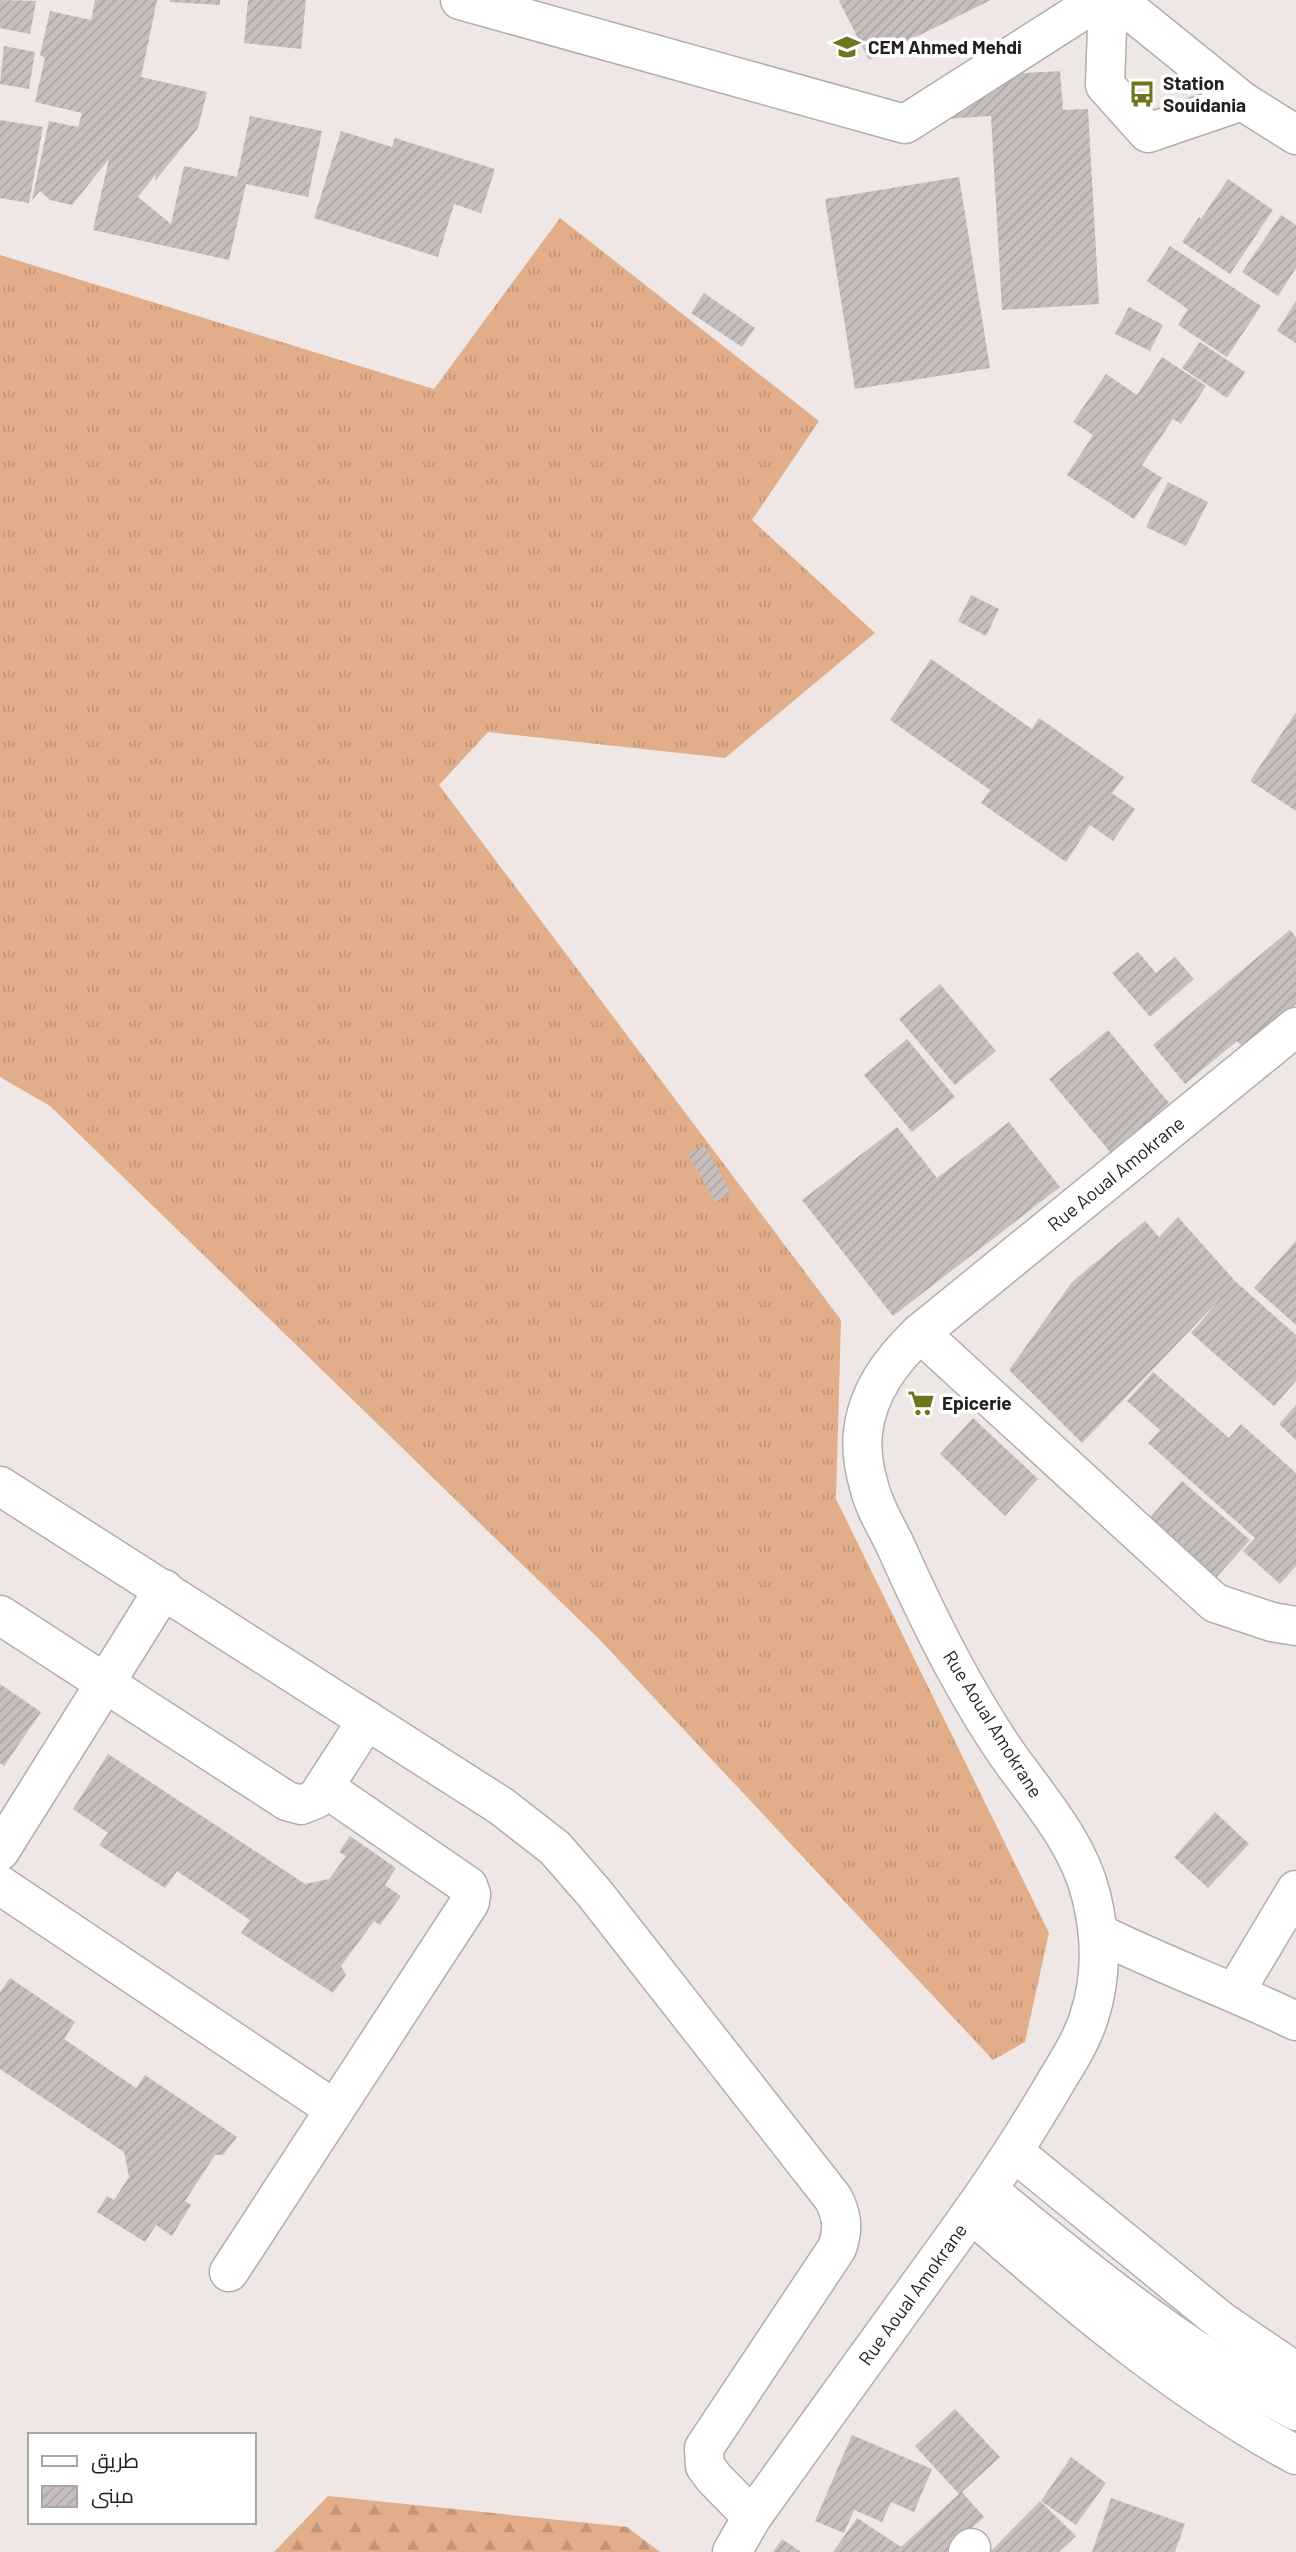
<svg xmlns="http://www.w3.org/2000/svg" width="1296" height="2552" font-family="Barlow,Cairo,sans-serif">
	<defs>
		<pattern id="grass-tufts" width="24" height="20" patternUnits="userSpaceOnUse" patternTransform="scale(1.75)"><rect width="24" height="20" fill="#e2ae8a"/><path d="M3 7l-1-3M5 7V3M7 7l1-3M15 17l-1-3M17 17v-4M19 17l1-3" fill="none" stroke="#c29577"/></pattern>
		<pattern id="forest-firs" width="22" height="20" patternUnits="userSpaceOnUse" patternTransform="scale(1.75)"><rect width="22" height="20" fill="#e2ae8a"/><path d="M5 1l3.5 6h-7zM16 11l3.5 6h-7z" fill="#c29577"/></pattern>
		<pattern id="building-hatch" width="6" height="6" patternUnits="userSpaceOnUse" patternTransform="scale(1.75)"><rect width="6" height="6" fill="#c7bfbd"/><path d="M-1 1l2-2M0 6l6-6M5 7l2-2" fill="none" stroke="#aba4a2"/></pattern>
	</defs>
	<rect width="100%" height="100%" fill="#efe7e6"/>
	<polygon fill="url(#grass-tufts)" points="560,218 819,421 752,520 875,633 725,758 488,732 439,785 841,1320 836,1499 1049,1933 1025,2042 993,2060 599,1639 50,1106 0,1077 0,255 434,389"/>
	<polygon fill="url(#forest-firs)" points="328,2496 627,2527 660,2552 274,2552"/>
	<g fill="url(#building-hatch)">
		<polygon points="0,0 36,1 30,34 0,28"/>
		<polygon points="95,0 157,0 141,77 207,92 198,128 155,181 156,174 138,197 171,224 184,166 237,177 250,116 322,131 308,197 246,184 229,260 93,230 109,159 72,205 50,200 40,191 32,200 49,121 78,127 82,113 35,102 45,58 40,55 50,11 91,20"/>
		<polygon points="170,0 220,0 220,5 170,2"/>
		<polygon points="248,0 306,0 301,49 244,43"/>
		<polygon points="841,0 991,0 869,60 839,1"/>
		<polygon points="4,46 35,52 29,89 0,84"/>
		<polygon points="1060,71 1063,110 1088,109 1099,304 1002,310 991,116 944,119 942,78"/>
		<polygon points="0,120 43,127 29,203 0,198"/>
		<polygon points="341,131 392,147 395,138 495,169 481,213 454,204 438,257 314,218"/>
		<polygon points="959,177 990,368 855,389 825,199"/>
		<polygon points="1228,179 1273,210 1230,274 1182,242 1199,217 1201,219"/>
		<polygon points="1281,215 1296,225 1296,268 1278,296 1242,272"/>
		<polygon points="1170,246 1261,306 1227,357 1178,325 1188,309 1147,281"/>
		<polygon points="704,293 755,328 742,347 691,313"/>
		<polygon points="1296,301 1296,343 1277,331"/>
		<polygon points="1129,307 1163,325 1150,351 1115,334"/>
		<polygon points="1200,342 1245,372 1227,398 1182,368"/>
		<polygon points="1162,357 1206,386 1181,424 1173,419 1142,465 1162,478 1134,519 1067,475 1093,435 1073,422 1106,374 1137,395"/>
		<polygon points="1168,482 1208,502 1186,546 1146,527"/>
		<polygon points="971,595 999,609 986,636 958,621"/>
		<polygon points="931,659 1032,729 1039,718 1124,777 1112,793 1135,809 1113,841 1090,825 1066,862 981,803 990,790 890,720"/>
		<polygon points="1296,712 1296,811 1250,781"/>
		<polygon points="1290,930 1296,937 1296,1004 1243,1048 1237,1041 1185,1084 1153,1045"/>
		<polygon points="1138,952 1156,973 1175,957 1194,979 1150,1017 1112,973"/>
		<polygon points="940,984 996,1051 955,1085 899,1019"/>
		<polygon points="1108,1030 1169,1103 1111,1153 1049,1079"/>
		<polygon points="907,1039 955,1097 912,1132 864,1075"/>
		<polygon points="1009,1122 1060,1187 893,1316 802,1200 897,1127 937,1178"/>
		<polygon points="704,1145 731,1193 715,1202 688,1154"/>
		<polygon points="1178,1217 1236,1282 1296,1335 1296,1381 1274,1406 1191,1333 1221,1298 1082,1443 1009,1370 1072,1282 1145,1221 1159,1237"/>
		<polygon points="1296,1241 1296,1325 1254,1288"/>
		<polygon points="1153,1372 1229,1438 1241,1424 1296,1473 1296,1566 1280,1584 1243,1551 1255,1538 1148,1443 1160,1430 1127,1401"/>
		<polygon points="1296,1405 1296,1440 1279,1424"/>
		<polygon points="973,1418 1038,1479 1005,1516 940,1454"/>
		<polygon points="1182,1481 1250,1540 1214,1580 1147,1521"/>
		<polygon points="0,1684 41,1712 4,1766 0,1763"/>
		<polygon points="108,1754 305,1884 329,1879 346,1856 339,1852 350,1836 396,1868 385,1885 401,1896 380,1925 374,1921 341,1966 346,1975 333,1993 241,1933 250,1920 177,1871 165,1888 99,1845 108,1833 73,1809"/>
		<polygon points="1215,1812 1249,1844 1208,1888 1174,1857"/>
		<polygon points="10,1978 75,2022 64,2039 136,2088 145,2075 237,2137 223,2155 215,2155 185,2201 191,2205 172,2236 156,2225 145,2242 97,2212 107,2196 114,2200 129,2177 124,2152 0,2069 0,1992"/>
		<polygon points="955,2409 1000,2457 962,2492 984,2517 946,2552 833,2552 857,2518 901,2547 959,2494 915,2446"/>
		<polygon points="852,2435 932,2469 914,2512 891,2502 882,2522 854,2510 844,2533 815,2521"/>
		<polygon points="1071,2457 1106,2483 1076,2525 1041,2501"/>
		<polygon points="1111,2498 1185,2524 1175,2552 1092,2552"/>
		<polygon points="1040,2501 1076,2536 1059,2552 990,2552"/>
		<polygon points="782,2539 801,2552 773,2552"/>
	</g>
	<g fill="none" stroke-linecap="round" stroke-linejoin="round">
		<g stroke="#b5adac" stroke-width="41">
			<g id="minor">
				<polyline points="460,0 905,124 1099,0"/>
				<polyline points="1108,0 1105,85 1148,133 1242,101"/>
				<polyline points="920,1333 1215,1603 1272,1622 1296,1626"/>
				<path d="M0,1486L501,1806L555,1848L595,1894L833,2198C842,2215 844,2229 837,2248L704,2448L705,2466L714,2478L752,2517"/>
				<polyline points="0,1615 287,1801 301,1805 316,1799 367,1720"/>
				<polyline points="0,1851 164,1589"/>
				<polyline points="0,1885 334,2109"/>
				<path d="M1098,1933C1163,1965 1231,1990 1296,2021"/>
				<polyline points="1235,1992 1296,1890"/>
				<path d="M971,2213C1073,2302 1177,2391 1296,2455"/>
				<polyline points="229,2272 470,1902 471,1894 468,1886 324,1787"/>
				<path id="s1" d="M732,2552L752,2517C820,2422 888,2328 957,2233C991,2186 1022,2139 1051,2090C1065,2066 1081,2043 1089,2017C1102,1978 1101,1935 1091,1895C1078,1842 1038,1798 1007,1754C963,1690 928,1619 897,1549C888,1529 874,1508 869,1486C864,1469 861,1450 863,1432C868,1391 891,1361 920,1333L1296,1027"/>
				<polyline points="968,2552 971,2548"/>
			</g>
		</g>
		<g stroke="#b5adac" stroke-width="41">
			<g id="major">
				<polyline points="1117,0 1242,101 1296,135"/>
				<polyline points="1014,2152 1221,2321 1296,2372"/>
				<path d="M988,2190C1086,2271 1183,2350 1296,2411"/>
			</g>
		</g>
		<use href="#minor" stroke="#fff" stroke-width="38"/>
		<use href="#major" stroke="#fff" stroke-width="38"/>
	</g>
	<defs>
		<g id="school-bare" transform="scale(2.1)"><path d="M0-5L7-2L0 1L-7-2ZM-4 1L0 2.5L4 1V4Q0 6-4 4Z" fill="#70741c" stroke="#fff" stroke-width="2.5" paint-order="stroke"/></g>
		<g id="bus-bare" transform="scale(2.1)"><path d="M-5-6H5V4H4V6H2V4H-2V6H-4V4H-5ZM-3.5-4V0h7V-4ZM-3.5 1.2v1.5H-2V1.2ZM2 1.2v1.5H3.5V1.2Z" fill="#70741c" stroke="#fff" stroke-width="2.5" paint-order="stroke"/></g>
		<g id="supermarket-bare" transform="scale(2.1)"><path d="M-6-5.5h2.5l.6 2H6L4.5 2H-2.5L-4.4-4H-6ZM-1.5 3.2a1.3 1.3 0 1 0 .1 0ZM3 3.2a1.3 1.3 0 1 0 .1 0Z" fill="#70741c" stroke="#fff" stroke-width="2.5" paint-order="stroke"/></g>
	</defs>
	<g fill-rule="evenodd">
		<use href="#school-bare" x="847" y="47"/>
		<use href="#bus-bare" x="1142" y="94"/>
		<use href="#supermarket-bare" x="921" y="1403"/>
	</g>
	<g text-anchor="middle" stroke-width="7" stroke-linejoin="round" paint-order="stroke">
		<g font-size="19" font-weight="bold" fill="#221f1f" stroke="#fff" text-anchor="start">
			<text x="868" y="54">CEM Ahmed Mehdi</text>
			<text x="1163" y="90">Station<tspan x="1163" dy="22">Souidania</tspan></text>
			<text x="942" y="1410">Epicerie</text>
		</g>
		<g font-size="19" fill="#221f1f" stroke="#fff">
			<text dy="7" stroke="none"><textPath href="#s1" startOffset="1659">Rue Aoual Amokrane</textPath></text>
			<text transform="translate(993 1724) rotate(58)" y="7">Rue Aoual Amokrane</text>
			<text dy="7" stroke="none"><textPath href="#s1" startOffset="315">Rue Aoual Amokrane</textPath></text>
		</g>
	</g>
	<rect x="28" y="2433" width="228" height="91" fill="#ffffff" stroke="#a7a5a5" stroke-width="2"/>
	<rect x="42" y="2456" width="35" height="10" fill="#ffffff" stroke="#a7a5a5" stroke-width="2"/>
	<text x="91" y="2468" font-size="21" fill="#221f1f">طريق</text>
	<rect x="42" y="2486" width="35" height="21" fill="url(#building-hatch)" stroke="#a7a5a5" stroke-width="2"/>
	<text x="91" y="2503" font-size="21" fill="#221f1f">مبنى</text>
</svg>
